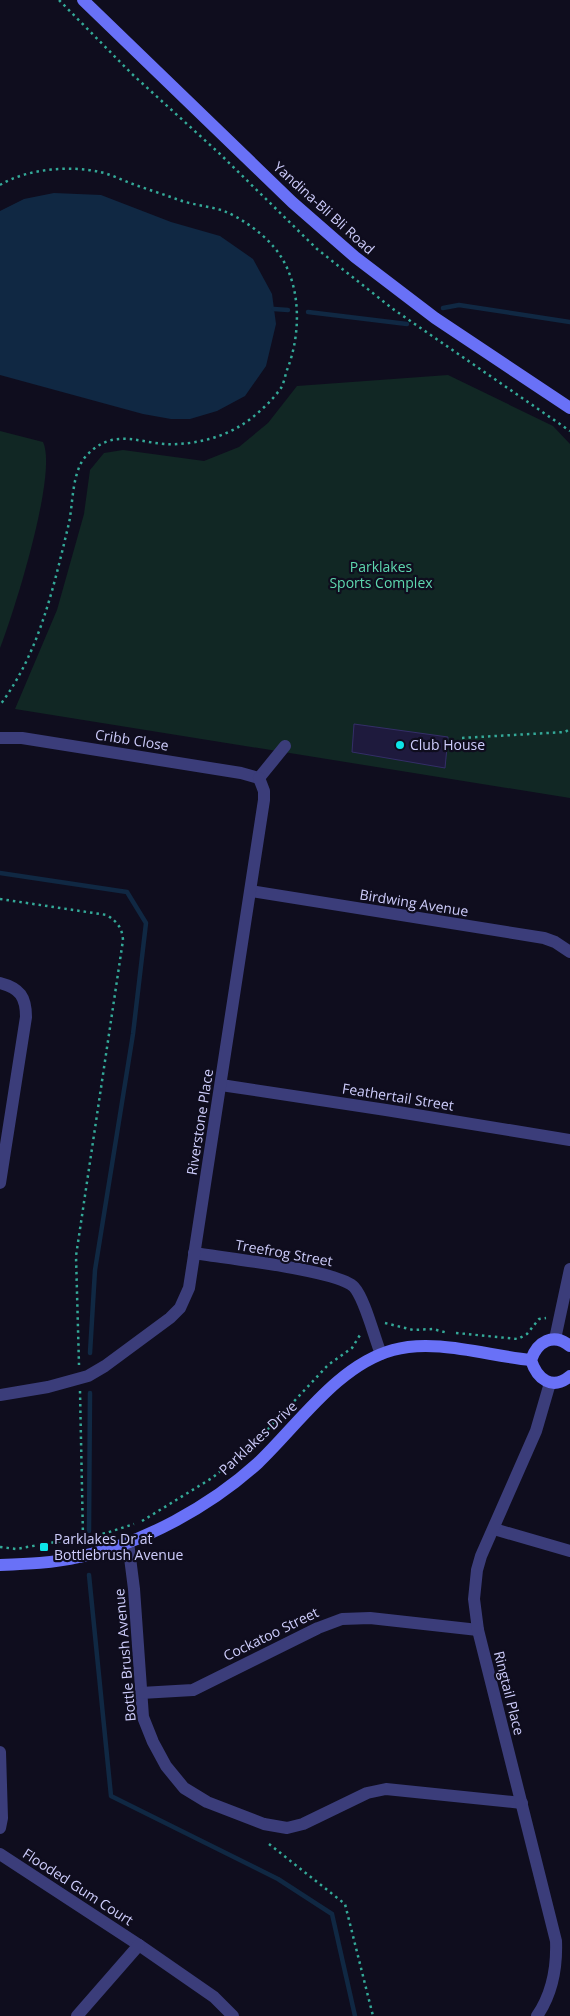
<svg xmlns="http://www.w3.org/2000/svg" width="570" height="2016" font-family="'Open Sans',sans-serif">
	<rect width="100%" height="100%" fill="#0f0d1e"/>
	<g fill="#112724">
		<polygon points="448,375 553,426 570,444 570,798 15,709 57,610 84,514 90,470 104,453 123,450 204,461 239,447 268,423 297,386"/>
		<path d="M0,431L43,442C58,473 14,612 0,648Z"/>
	</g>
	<polygon fill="#102843" points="54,193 101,195 171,222 220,236 253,259 272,294 276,324 266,366 245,396 217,411 190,419 171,419 143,414 0,375 0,211 24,199"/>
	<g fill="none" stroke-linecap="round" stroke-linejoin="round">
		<g stroke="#102843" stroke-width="4.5">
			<polyline points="443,308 459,305 570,322"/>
			<polyline points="274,309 288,310"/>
			<polyline points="308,312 407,324"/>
			<polyline points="0,873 127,892 146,923 133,1034 95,1270 90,1353"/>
			<polyline points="89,1531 90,1393"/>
			<polyline points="89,1575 111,1796 278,1879 332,1914 355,2016"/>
		</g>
	</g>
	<polygon fill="#1e1a3d" stroke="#342e68" points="354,724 448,737 445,768 352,752"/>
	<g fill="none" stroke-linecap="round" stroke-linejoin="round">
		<g stroke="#34a998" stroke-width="2.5" stroke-dasharray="2.5 4" stroke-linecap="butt">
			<polyline points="59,0 132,74 220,154 317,249 393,309 570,431"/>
			<path d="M0,185C26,169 70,165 100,172C110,174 120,179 130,183C146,189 163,194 179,200C193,205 209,206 224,211C241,218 261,232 273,246C302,279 302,332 287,370C285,376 284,383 281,388C271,402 255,417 240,426C222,437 199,443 178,444C143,447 116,424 86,456C72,471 73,504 69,523C54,585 40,652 0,705"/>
			<polyline points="462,738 565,732 570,729"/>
			<path d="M0,899L107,915C117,922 122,927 123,940L76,1256L79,1365"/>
			<polyline points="385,1323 413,1330 433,1329 448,1333"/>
			<polyline points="456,1333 518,1339 527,1334 539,1319 546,1318"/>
			<polyline points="80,1391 83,1537"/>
			<polyline points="142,1521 212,1478 254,1444 328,1365 352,1348 360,1335"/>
			<polyline points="0,1547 16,1549 106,1533 134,1524"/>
			<polyline points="269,1844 345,1904 373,2016"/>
		</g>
		<g stroke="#3b3d7a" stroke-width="12">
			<polyline points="0,738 22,738 241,773 259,778"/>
			<polyline points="259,778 285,746"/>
			<polyline points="251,891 544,938 555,942 570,952"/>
			<path d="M0,983C20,988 26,997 26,1017L0,1183"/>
			<polyline points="221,1085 386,1110 570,1140"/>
			<path d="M194,1253C223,1258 338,1270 354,1287C365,1299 374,1337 381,1354"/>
			<polyline points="555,1339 570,1269"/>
			<polyline points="0,1395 48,1387 88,1376 105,1366 170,1318 180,1308 189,1288 264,800 264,791 259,778"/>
			<polyline points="494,1529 570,1551"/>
			<polyline points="128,1542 134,1589 143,1717 153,1742 166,1766 184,1788 207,1802 264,1824 287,1828 303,1824 367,1793 386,1789 522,1803"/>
			<polyline points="141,1693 193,1690 318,1628 342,1619 370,1618 478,1630"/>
			<polyline points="0,1752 2,1818 0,1828"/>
			<polyline points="0,1854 139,1945 214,1997 233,2016"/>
			<polyline points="77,2016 139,1945"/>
			<path d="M537,2016C552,1994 557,1967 556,1941L478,1630L474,1599L477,1570L481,1556L536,1431L550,1383"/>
		</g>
		<g stroke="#6971f7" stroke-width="12">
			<polyline points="83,0 292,202 355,257 435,318 570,408"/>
			<path d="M570,1346C553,1332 537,1342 531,1360C537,1379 552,1391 570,1376"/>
			<path d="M0,1565C27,1564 53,1563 79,1557C142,1544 211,1506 258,1463C298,1425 338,1365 393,1350C435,1338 488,1356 531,1360"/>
		</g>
	</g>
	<g fill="#0de4e8" stroke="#0f0d1e" stroke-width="2">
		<circle cx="400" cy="745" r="5"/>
		<rect x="39" y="1542" width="10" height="10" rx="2.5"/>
	</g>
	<g text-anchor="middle" stroke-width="4.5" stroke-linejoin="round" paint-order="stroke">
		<g font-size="14" fill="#cecdfc" stroke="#0f0d1e">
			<text transform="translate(324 208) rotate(42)" y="5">Yandina-Bli Bli Road</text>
			<text transform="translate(132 740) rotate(9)" y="5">Cribb Close</text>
			<text transform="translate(414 903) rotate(9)" y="5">Birdwing Avenue</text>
			<text transform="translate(398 1097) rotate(9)" y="5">Feathertail Street</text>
			<text transform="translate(200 1122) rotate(-81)" y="5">Riverstone Place</text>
			<text transform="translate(284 1253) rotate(10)" y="5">Treefrog Street</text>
			<text transform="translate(258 1438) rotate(-43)" y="5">Parklakes Drive</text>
			<text transform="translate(271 1634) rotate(-26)" y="5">Cockatoo Street</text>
			<text transform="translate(125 1655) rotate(-95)" y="5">Bottle Brush Avenue</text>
			<text transform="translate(509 1693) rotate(76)" y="5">Ringtail Place</text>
			<text transform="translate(78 1887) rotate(33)" y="5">Flooded Gum Court</text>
		</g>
		<g font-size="14" fill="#5ed7af" stroke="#0f0d1e">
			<text x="381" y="572">Parklakes<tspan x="381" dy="16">Sports Complex</tspan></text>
		</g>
		<g font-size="14" fill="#cecdfc" stroke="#0f0d1e" text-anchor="start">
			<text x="410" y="750">Club House</text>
			<text x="54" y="1544">Parklakes Dr at<tspan x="54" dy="16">Bottlebrush Avenue</tspan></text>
		</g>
	</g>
</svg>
